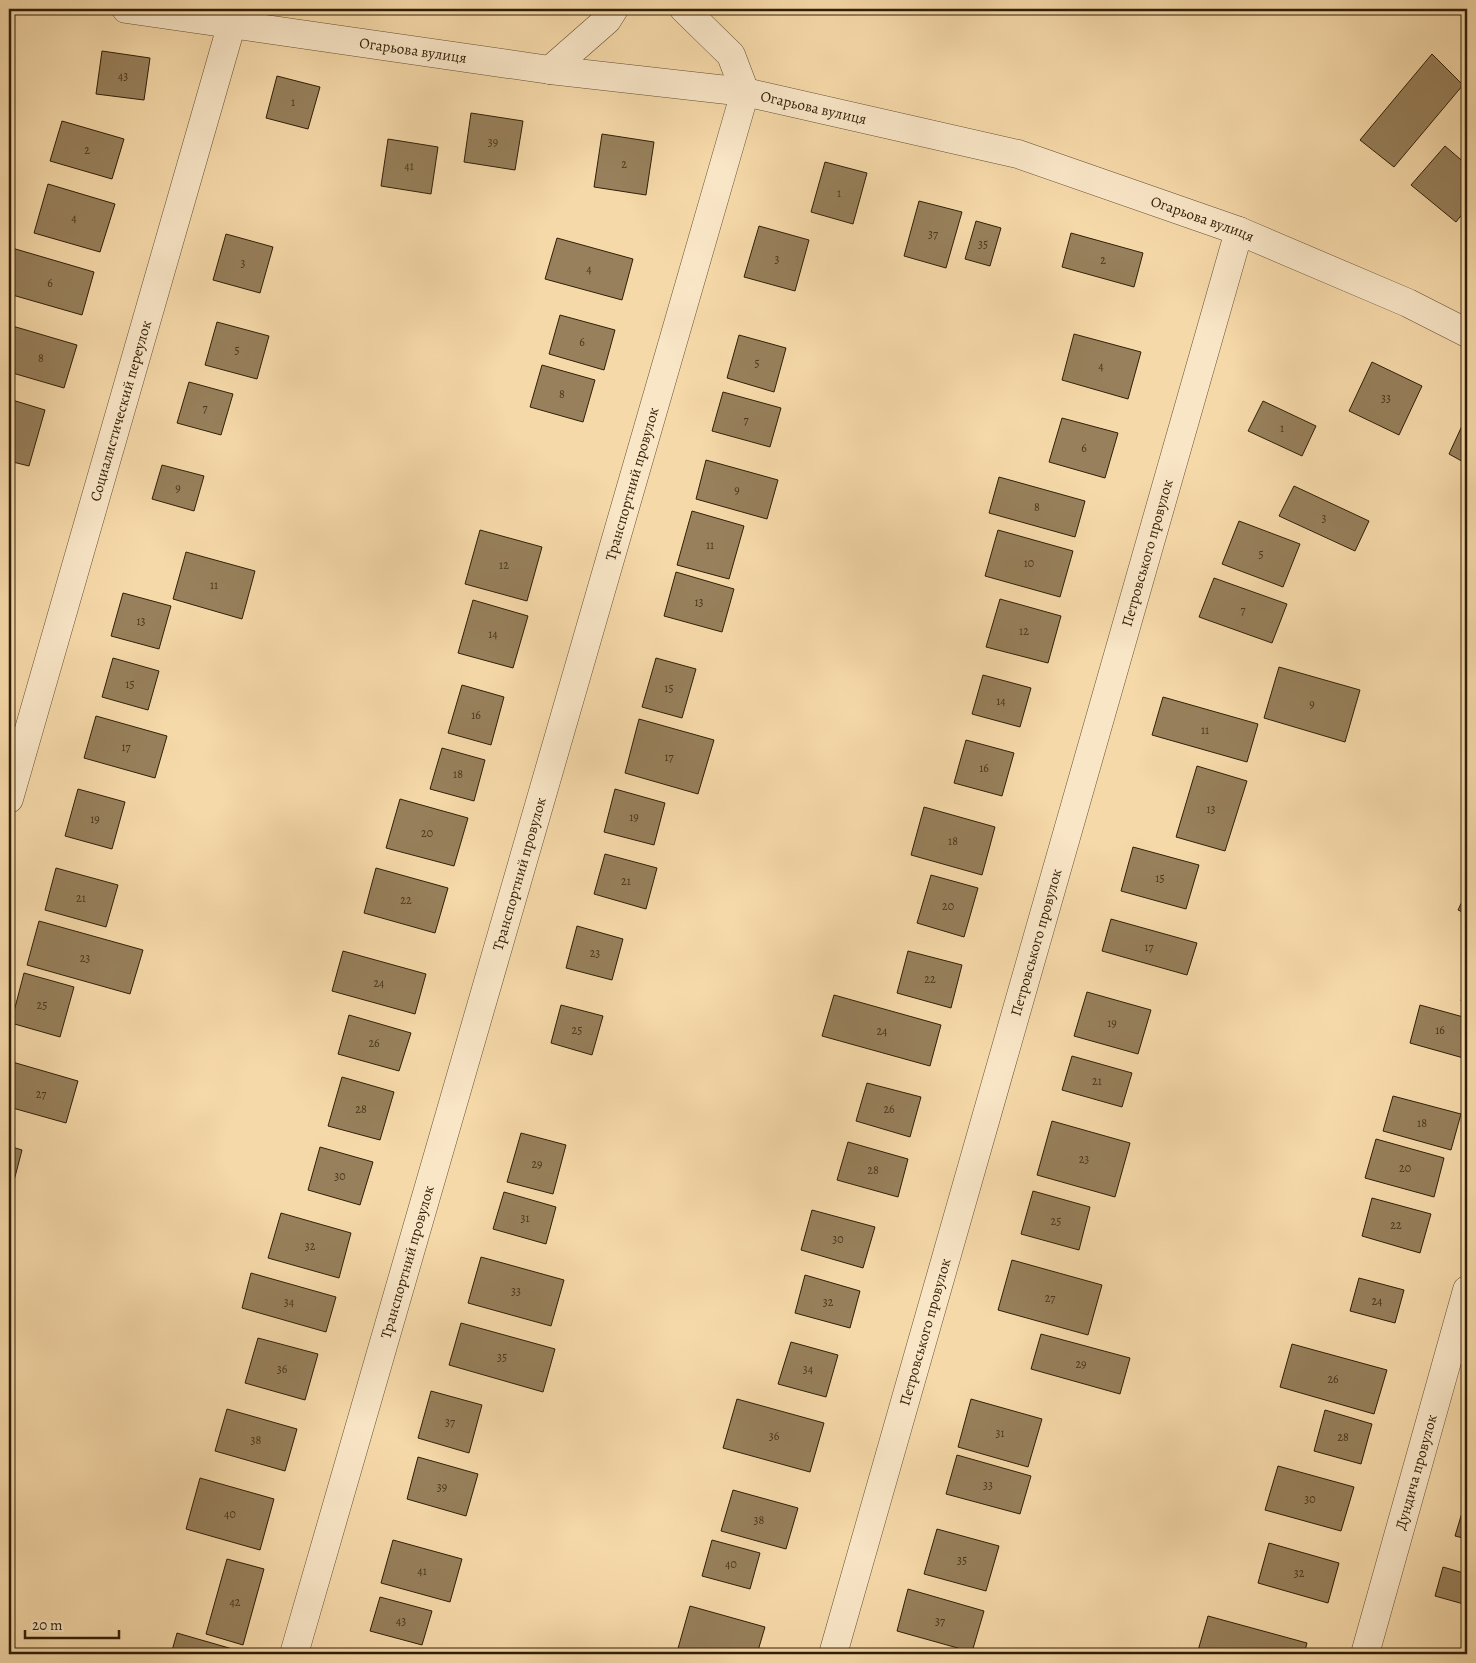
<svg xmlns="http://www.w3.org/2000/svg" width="1476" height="1663" font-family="Alegreya,serif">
	<rect width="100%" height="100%" fill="#f6d9a9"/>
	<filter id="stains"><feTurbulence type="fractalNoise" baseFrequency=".004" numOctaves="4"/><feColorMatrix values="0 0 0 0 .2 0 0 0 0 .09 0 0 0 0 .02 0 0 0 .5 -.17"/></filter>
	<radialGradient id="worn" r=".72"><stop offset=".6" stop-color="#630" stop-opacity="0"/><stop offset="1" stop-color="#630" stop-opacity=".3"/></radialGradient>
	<g fill="#97805b" stroke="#301f07">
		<polygon points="102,51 150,58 144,100 96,94"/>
		<polygon points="1432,54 1463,85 1394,167 1360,140"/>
		<polygon points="277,76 320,87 308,129 266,118"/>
		<polygon points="471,113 523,121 515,170 464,162"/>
		<polygon points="62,121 124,139 112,179 50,161"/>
		<polygon points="602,134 654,142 646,195 594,187"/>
		<polygon points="388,139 438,147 431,194 381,186"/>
		<polygon points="1445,146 1467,165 1467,208 1456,222 1411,185"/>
		<polygon points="825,162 867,173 853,224 811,212"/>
		<polygon points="48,184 115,204 100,252 34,233"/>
		<polygon points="919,201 962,212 946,268 904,256"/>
		<polygon points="976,221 1001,228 990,266 965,259"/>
		<polygon points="759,226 809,240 795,291 744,277"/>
		<polygon points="1071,233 1143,253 1134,287 1062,267"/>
		<polygon points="226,234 273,247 260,293 213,280"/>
		<polygon points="557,238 633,259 622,300 545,279"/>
		<polygon points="12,248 94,272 82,315 9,294 9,260"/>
		<polygon points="560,315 615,330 604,370 549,354"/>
		<polygon points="217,322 269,336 257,379 205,365"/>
		<polygon points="9,325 77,345 64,388 9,372"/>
		<polygon points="1074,334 1141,352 1128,399 1062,380"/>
		<polygon points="739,335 786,348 774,392 727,378"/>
		<polygon points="1372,362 1422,386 1399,435 1349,411"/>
		<polygon points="542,365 595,380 583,422 530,407"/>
		<polygon points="189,382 233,394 221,435 177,423"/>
		<polygon points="723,392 781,408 770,447 712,431"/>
		<polygon points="9,399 45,410 29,466 9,461"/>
		<polygon points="1263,401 1316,426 1302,456 1248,431"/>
		<polygon points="1467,415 1467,464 1449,454"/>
		<polygon points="1062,418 1118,433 1105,478 1049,462"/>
		<polygon points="706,460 778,480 767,519 696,499"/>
		<polygon points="162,465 204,476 194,511 152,499"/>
		<polygon points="999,477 1085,501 1075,537 989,513"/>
		<polygon points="1294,486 1369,521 1355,551 1279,516"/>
		<polygon points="692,511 744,526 729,579 677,565"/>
		<polygon points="1239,521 1300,544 1283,587 1222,564"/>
		<polygon points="480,530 542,547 527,601 465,584"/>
		<polygon points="998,530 1073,551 1060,597 985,576"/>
		<polygon points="186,552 255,571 242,619 173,599"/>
		<polygon points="676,572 734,589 722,632 664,616"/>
		<polygon points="1214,578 1287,604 1272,643 1199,617"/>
		<polygon points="123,593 171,606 159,649 111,636"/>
		<polygon points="1000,599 1061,616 1048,663 986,647"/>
		<polygon points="473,600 528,616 513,668 458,653"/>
		<polygon points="113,658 159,671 148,710 102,697"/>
		<polygon points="656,658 696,669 682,718 642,707"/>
		<polygon points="1279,667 1360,690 1345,742 1264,718"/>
		<polygon points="983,675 1031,688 1020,727 972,714"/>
		<polygon points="462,685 504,697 491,745 448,733"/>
		<polygon points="1163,697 1258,724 1247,762 1152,735"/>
		<polygon points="96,716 167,736 155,778 84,758"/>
		<polygon points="639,719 714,740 698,794 625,773"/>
		<polygon points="966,740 1014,753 1002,796 954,783"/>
		<polygon points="442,748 485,760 474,801 430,789"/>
		<polygon points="1197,766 1247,781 1225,851 1176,837"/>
		<polygon points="78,789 125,802 112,849 65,836"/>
		<polygon points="615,789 665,803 654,845 604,832"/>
		<polygon points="400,799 468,818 454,866 386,848"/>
		<polygon points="924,807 995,827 982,875 911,855"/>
		<polygon points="1133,847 1199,865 1186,909 1121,891"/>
		<polygon points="605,854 657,868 646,909 594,894"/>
		<polygon points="56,868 118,885 106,927 45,910"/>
		<polygon points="376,868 448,888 435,933 364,913"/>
		<polygon points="931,875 978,888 964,937 917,923"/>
		<polygon points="1467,891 1467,914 1458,910"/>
		<polygon points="1111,919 1197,943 1187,975 1102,951"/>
		<polygon points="39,921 143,950 130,994 27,965"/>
		<polygon points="577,926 623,939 612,980 566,968"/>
		<polygon points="343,951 426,974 415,1014 332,991"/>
		<polygon points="908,951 962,965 951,1008 897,993"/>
		<polygon points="24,973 74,987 60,1037 11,1023"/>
		<polygon points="1467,977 1467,1003 1461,1001"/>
		<polygon points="1087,992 1151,1010 1138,1054 1074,1036"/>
		<polygon points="834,995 941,1025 930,1066 822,1036"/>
		<polygon points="561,1005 603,1016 592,1055 551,1043"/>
		<polygon points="1420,1005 1467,1018 1467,1059 1410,1043"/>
		<polygon points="349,1015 411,1033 399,1071 338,1054"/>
		<polygon points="1072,1056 1132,1073 1122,1107 1062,1090"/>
		<polygon points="9,1061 78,1081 66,1123 9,1107"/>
		<polygon points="342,1077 394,1092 380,1140 328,1126"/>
		<polygon points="867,1083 921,1097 910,1137 856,1121"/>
		<polygon points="1393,1096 1461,1114 1451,1150 1383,1131"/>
		<polygon points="1052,1121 1130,1143 1115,1197 1037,1175"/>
		<polygon points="521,1133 566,1145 553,1194 507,1182"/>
		<polygon points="1376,1139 1444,1158 1434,1197 1365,1178"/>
		<polygon points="848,1142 908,1159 898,1197 837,1180"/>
		<polygon points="9,1146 22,1150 10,1196 9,1196"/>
		<polygon points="320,1147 373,1162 360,1205 308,1190"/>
		<polygon points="1033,1191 1090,1207 1079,1250 1021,1234"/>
		<polygon points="504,1192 556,1207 546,1244 493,1229"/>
		<polygon points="1372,1198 1431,1214 1420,1253 1362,1236"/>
		<polygon points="812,1210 875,1227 863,1268 801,1250"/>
		<polygon points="281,1213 351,1233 339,1278 268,1258"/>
		<polygon points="481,1257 564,1280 551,1326 468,1303"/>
		<polygon points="1012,1260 1102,1285 1088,1335 998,1310"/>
		<polygon points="251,1273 336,1297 326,1332 242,1308"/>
		<polygon points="805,1275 860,1291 850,1328 795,1313"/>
		<polygon points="1359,1278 1404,1290 1395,1323 1350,1311"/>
		<polygon points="461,1323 555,1349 543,1392 449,1365"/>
		<polygon points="1041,1334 1130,1358 1120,1394 1031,1369"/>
		<polygon points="258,1338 318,1354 305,1400 245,1383"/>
		<polygon points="791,1342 838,1355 826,1397 778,1384"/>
		<polygon points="1292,1344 1387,1370 1374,1414 1280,1387"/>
		<polygon points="431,1391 482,1405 469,1453 418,1438"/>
		<polygon points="737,1399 824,1423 810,1472 723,1448"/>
		<polygon points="971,1399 1042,1419 1028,1467 958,1447"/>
		<polygon points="227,1409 297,1429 285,1471 215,1451"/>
		<polygon points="1325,1410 1372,1424 1361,1464 1314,1451"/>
		<polygon points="957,1455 1031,1476 1020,1514 946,1494"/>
		<polygon points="418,1457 478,1474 466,1516 407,1499"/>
		<polygon points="1278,1466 1354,1487 1341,1531 1265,1510"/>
		<polygon points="200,1478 274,1499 260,1550 186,1529"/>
		<polygon points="733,1490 798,1508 786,1549 721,1531"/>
		<polygon points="1467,1496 1467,1539 1455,1536"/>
		<polygon points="937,1529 999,1546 986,1591 924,1574"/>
		<polygon points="393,1540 462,1559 450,1602 381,1583"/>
		<polygon points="712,1540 760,1553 750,1589 702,1576"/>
		<polygon points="1269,1543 1339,1563 1328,1603 1258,1583"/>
		<polygon points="227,1559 264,1569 243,1645 206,1634"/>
		<polygon points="1443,1567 1467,1574 1467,1605 1435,1596"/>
		<polygon points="908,1589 984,1611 972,1652 897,1631"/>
		<polygon points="380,1597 432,1611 422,1645 370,1631"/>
		<polygon points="690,1606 765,1627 757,1654 684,1654 677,1652"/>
		<polygon points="1208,1616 1307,1643 1304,1654 1197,1654"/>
		<polygon points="177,1633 243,1652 243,1654 171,1654"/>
	</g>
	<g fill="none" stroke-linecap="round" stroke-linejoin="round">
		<g stroke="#624e30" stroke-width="29">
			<g id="street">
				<path id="s1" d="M126,9L550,70L745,92L1018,154L1239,231L1408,303L1467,333"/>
				<polyline points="550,70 607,20 614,9"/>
				<path id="s2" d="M9,799L232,23"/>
				<path id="s3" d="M294,1654L745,92L731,55L684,9"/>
				<path id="s4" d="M833,1654L1239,231"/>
				<path id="s5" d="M1365,1654L1467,1290"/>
			</g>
		</g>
		<use href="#street" stroke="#f9e6c7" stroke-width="28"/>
	</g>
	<g text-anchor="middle" stroke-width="4.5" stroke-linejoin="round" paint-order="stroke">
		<g font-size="12" fill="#4a371c">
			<text x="123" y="80">43</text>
			<text x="293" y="106">1</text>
			<text x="493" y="146">39</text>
			<text x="87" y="154">2</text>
			<text x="624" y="168">2</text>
			<text x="409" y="170">41</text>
			<text x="839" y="197">1</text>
			<text x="74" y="222">4</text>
			<text x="933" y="238">37</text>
			<text x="983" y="248">35</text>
			<text x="777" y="263">3</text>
			<text x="1103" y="264">2</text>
			<text x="243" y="267">3</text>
			<text x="589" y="273">4</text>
			<text x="50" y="287">6</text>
			<text x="582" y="346">6</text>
			<text x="237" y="354">5</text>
			<text x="41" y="362">8</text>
			<text x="757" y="367">5</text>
			<text x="1101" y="370">4</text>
			<text x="562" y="398">8</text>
			<text x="1386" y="402">33</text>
			<text x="205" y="412">7</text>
			<text x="746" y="424">7</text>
			<text x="1282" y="432">1</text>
			<text x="1084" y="452">6</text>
			<text x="178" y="492">9</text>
			<text x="737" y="494">9</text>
			<text x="1037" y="511">8</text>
			<text x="1324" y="522">3</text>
			<text x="710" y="549">11</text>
			<text x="1261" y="558">5</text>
			<text x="1029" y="567">10</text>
			<text x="504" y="569">12</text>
			<text x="214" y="589">11</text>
			<text x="699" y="606">13</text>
			<text x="1243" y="614">7</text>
			<text x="141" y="625">13</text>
			<text x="1024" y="635">12</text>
			<text x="493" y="638">14</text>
			<text x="130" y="688">15</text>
			<text x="669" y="692">15</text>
			<text x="1001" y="705">14</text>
			<text x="1312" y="708">9</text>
			<text x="476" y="719">16</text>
			<text x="1205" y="734">11</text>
			<text x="126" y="751">17</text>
			<text x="669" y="761">17</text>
			<text x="984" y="772">16</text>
			<text x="458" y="778">18</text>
			<text x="1211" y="813">13</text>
			<text x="634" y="821">19</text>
			<text x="95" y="823">19</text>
			<text x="427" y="837">20</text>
			<text x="953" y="845">18</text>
			<text x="1160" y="882">15</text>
			<text x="626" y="885">21</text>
			<text x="81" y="902">21</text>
			<text x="406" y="904">22</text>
			<text x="948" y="910">20</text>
			<text x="1149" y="951">17</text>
			<text x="595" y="957">23</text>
			<text x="85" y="962">23</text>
			<text x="930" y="983">22</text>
			<text x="379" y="987">24</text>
			<text x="42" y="1009">25</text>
			<text x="1112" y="1027">19</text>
			<text x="577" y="1034">25</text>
			<text x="1440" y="1034">16</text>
			<text x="882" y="1035">24</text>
			<text x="374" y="1047">26</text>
			<text x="1097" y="1085">21</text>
			<text x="41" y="1098">27</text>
			<text x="361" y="1113">28</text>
			<text x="889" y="1113">26</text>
			<text x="1422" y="1127">18</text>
			<text x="1084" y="1163">23</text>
			<text x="537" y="1168">29</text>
			<text x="1405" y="1172">20</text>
			<text x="873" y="1174">28</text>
			<text x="340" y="1180">30</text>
			<text x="525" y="1222">31</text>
			<text x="1056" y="1225">25</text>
			<text x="1396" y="1229">22</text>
			<text x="838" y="1243">30</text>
			<text x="310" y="1250">32</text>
			<text x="516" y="1295">33</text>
			<text x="1050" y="1302">27</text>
			<text x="1377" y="1305">24</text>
			<text x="289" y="1306">34</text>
			<text x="828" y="1306">32</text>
			<text x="502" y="1361">35</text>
			<text x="1081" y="1368">29</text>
			<text x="282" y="1373">36</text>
			<text x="808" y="1373">34</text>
			<text x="1333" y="1383">26</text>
			<text x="450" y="1426">37</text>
			<text x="1000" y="1437">31</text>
			<text x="774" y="1440">36</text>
			<text x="1343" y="1441">28</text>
			<text x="256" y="1444">38</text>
			<text x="988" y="1489">33</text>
			<text x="442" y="1491">39</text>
			<text x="1310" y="1503">30</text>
			<text x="230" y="1518">40</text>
			<text x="759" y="1524">38</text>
			<text x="962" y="1564">35</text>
			<text x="731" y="1568">40</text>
			<text x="422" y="1575">41</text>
			<text x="1299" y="1577">32</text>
			<text x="235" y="1606">42</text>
			<text x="401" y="1625">43</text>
			<text x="940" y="1625">37</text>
		</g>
		<g font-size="15" fill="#301f07" stroke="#f9e6c7">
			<text dy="5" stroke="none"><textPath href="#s1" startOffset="290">Огарьова вулиця</textPath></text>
			<text dy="5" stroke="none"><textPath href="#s1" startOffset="695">Огарьова вулиця</textPath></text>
			<text dy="5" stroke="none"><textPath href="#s1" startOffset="1100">Огарьова вулиця</textPath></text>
			<text dy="5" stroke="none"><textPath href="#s2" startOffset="404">Социалистический переулок</textPath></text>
			<text dy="5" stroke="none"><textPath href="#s3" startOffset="1218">Транспортний провулок</textPath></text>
			<text dy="5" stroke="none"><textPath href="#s4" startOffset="1145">Петровського провулок</textPath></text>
			<text dy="5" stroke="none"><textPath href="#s3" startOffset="812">Транспортний провулок</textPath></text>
			<text dy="5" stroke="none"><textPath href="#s4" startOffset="740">Петровського провулок</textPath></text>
			<text dy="5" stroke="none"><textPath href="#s3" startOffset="408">Транспортний провулок</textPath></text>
			<text dy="5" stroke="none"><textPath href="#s4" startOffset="335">Петровського провулок</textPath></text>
			<text dy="5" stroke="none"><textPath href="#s5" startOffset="189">Дундича провулок</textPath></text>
		</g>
	</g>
	<rect width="1476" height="1663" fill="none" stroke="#f6d9a9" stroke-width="30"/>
	<rect x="10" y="10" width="1456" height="1643" fill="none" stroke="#301f07" stroke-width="2.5"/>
	<rect x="15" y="15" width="1446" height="1633" fill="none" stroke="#301f07"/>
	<path d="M25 1630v8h94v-8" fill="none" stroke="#301f07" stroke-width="2.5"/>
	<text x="32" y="1630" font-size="15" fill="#301f07" stroke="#f9e6c7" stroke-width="4" paint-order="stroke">20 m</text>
	<rect width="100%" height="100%" filter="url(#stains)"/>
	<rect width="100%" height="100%" fill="url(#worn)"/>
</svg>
